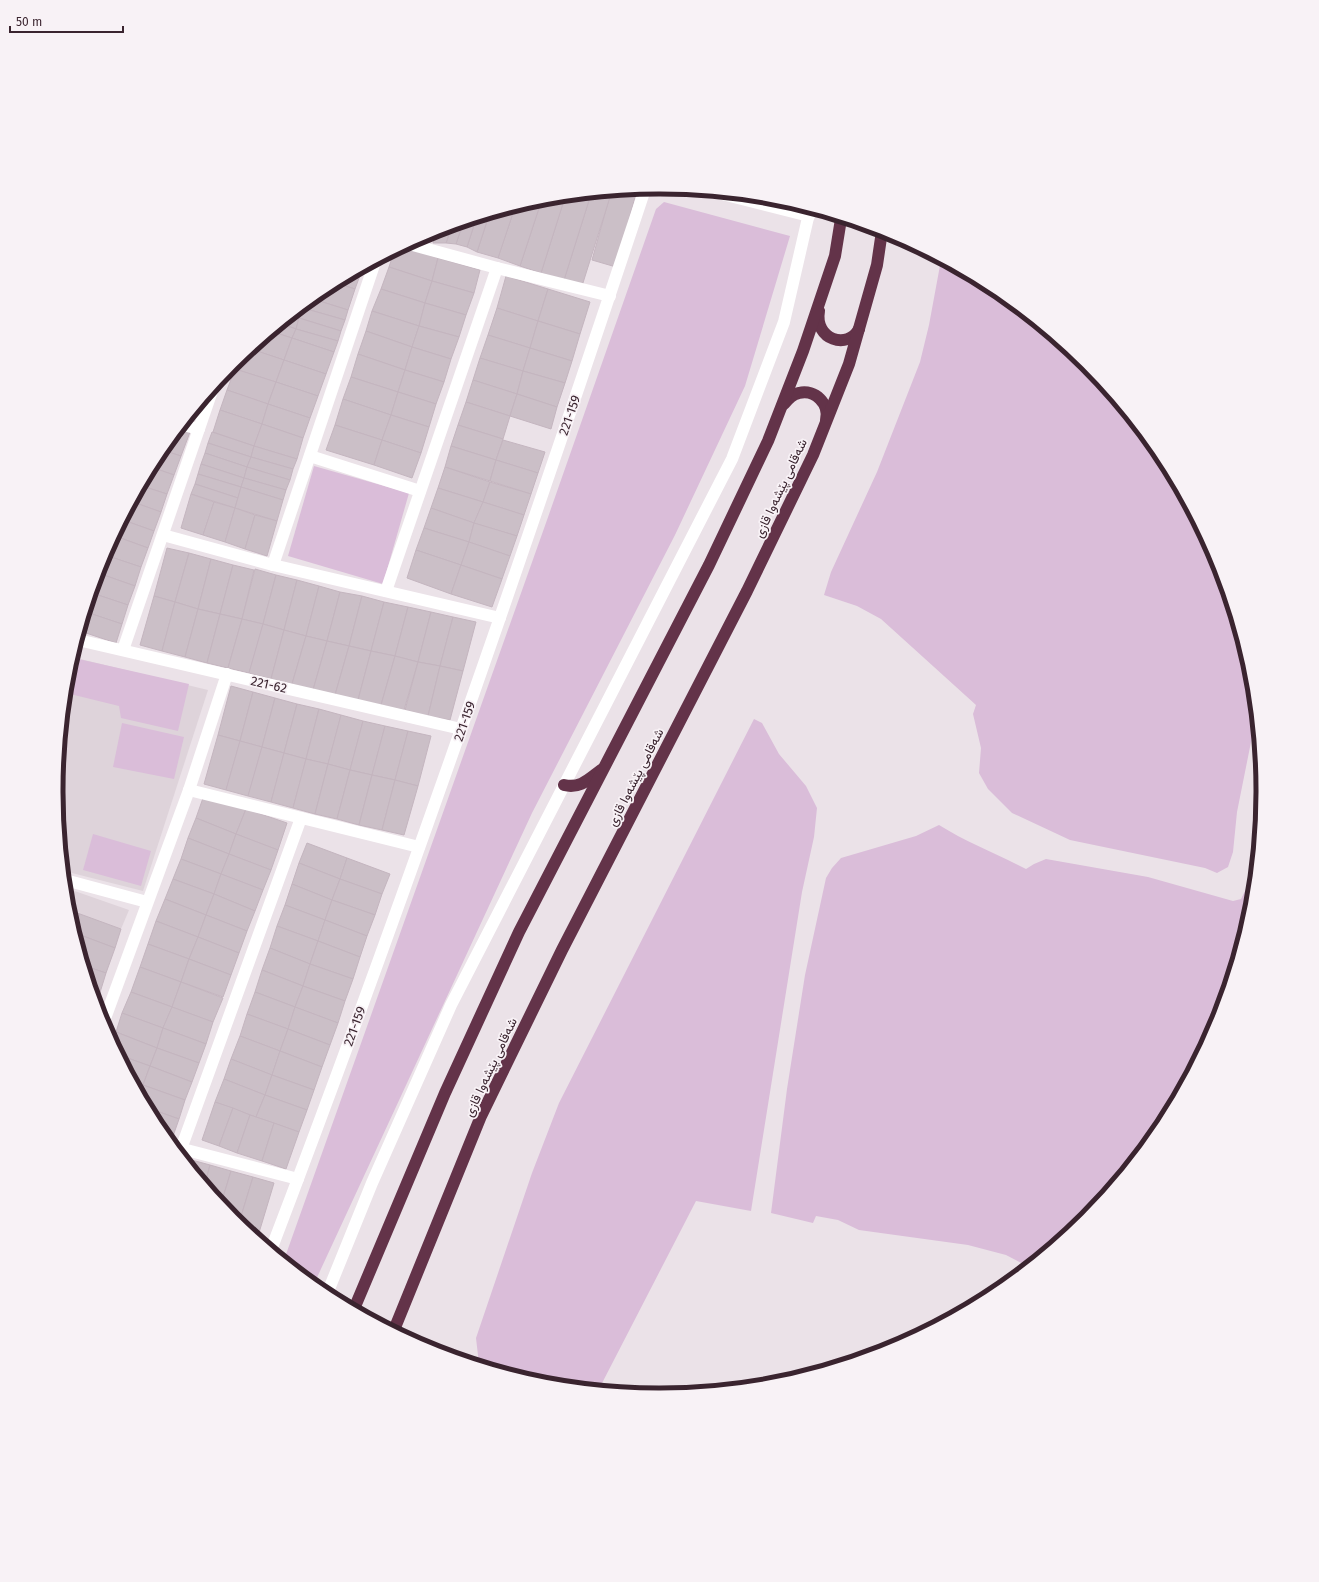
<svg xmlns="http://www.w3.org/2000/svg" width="1319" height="1582" font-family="'Fira Sans',Vazirmatn,sans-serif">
	<rect width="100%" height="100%" fill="#ebe2e8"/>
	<g fill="#ded3da">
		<polygon points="72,657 208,690 143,891 64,871 56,791 68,673"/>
		<polygon points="66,888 129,910 121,929 68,910"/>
	</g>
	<g fill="#dabdd9">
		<polygon points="664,202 790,236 745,386 675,535 532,813 314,1284 284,1260 547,520 656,209"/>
		<polygon points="941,260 995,289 1086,364 1161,456 1217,560 1251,673 1256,717 1237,812 1233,852 1228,867 1217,873 1205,868 1070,840 1012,813 988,789 979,773 981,748 973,714 976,705 881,619 857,606 824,595 831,572 877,472 920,362 929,325"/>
		<polygon points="314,466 409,493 383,584 288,556"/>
		<polygon points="74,658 189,684 178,731 121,718 119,706 66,693"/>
		<polygon points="754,719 762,723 779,754 806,786 817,808 814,837 802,892 751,1211 696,1201 599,1389 542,1383 479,1364 476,1338 532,1173 559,1103"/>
		<polygon points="122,723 184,737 174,779 113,767"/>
		<path d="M1262,782L1263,791L1251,909L1217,1022L1161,1126L1086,1218L1027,1266L1006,1255L968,1245L859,1230L838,1220L816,1216L813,1223L771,1213L787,1089L805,975L826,878L832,868L841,858L916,836L939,825C966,842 997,854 1026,869L1034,864L1046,859L1148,877L1233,901L1241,899L1247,887Z"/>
		<polygon points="93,834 151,851 141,886 83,870"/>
	</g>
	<g fill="#cbbfc7" stroke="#c4b5bf">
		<polygon points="611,192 615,192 635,197 616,267 592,260"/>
		<polygon points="599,193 610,197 582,286 564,280 591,194"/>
		<polygon points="591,194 564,280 541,273 565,197"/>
		<polygon points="565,197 541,273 520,266 542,199"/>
		<polygon points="542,199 520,266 498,258 515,207"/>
		<polygon points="515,207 498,258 477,252 489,215"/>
		<polygon points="489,215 477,252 467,247 476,219"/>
		<polygon points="476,219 467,247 456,244 463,223"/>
		<polygon points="463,223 456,244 446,243 452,226"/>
		<polygon points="452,226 446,243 433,243 437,231"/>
		<polygon points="404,247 438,258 432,281 389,267 394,252"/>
		<polygon points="438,258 480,270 474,293 432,281"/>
		<polygon points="389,267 432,281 425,303 381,289"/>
		<polygon points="361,269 359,278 351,275"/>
		<polygon points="351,275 359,278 355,289 336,283"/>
		<polygon points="506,276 548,289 538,321 497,308"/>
		<polygon points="432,281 474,293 466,315 425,303"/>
		<polygon points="336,283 355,289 348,310 313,299 324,289"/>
		<polygon points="381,289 425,303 419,326 372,311"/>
		<polygon points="548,289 590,302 580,334 538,321"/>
		<polygon points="313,299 348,310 345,320 303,308"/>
		<polygon points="425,303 466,315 459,337 419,326"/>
		<polygon points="302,308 299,318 292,316"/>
		<polygon points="303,308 345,320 341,331 299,318"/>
		<polygon points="497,308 538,321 530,348 488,335"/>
		<polygon points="372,311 419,326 412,347 366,331"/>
		<polygon points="292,316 299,318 296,329 282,324"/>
		<polygon points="299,318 341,331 338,341 296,329"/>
		<polygon points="538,321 580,334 572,361 530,348"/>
		<polygon points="282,324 296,329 292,338 273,332"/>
		<polygon points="419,326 459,337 451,359 412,347"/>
		<polygon points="296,329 338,341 334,352 292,338"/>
		<polygon points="366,331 412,347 405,370 358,354"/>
		<polygon points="273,332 292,338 284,360 251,349"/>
		<polygon points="488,335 530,348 523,371 480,358"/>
		<polygon points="292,338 334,352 326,374 284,360"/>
		<polygon points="412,347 451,359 444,382 405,370"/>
		<polygon points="530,348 572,361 565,383 523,371"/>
		<polygon points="251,349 284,360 276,382 235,369 238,360"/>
		<polygon points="358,354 405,370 398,392 351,377"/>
		<polygon points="480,358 523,371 517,394 473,380"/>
		<polygon points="284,360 326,374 318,396 276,382"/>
		<polygon points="235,369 276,382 268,404 227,390"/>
		<polygon points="405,370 444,382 436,404 398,392"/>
		<polygon points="523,371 565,383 557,407 517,394"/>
		<polygon points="351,377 398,392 391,415 343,399"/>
		<polygon points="473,380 517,394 510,416 466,402"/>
		<polygon points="276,382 318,396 310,418 268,404"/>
		<polygon points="227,390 268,404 262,424 220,410"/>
		<polygon points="398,392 436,404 429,427 391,415"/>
		<polygon points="517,394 557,407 551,429 510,416"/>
		<polygon points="343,399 391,415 382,440 335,425"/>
		<polygon points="466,402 510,416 503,439 458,425"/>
		<polygon points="268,404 310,418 303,438 262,424"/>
		<polygon points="198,407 194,420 188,418"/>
		<polygon points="220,410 262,424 254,446 213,432"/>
		<polygon points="391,415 429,427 421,453 382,440"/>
		<polygon points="262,424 303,438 297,459 254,446"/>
		<polygon points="335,425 382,440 374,465 326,450"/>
		<polygon points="458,425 503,439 496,460 451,446"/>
		<polygon points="180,429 190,432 181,456 162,450"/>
		<polygon points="212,432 254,446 251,457 208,443"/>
		<polygon points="382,440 421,453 412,478 374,465"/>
		<polygon points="503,440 545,452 538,473 496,460"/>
		<polygon points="208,443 251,457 247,467 205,453"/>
		<polygon points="254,446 297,459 293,469 251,457"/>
		<polygon points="451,446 496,460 490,481 445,467"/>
		<polygon points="162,450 181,456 174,475 151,467"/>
		<polygon points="205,453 247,467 244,478 201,464"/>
		<polygon points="251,457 293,469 290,480 247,467"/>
		<polygon points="496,460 538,473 531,494 490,481"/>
		<polygon points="201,464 244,478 241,487 198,474"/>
		<polygon points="151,467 174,475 167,494 142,486"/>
		<polygon points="247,467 290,480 286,490 244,478"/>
		<polygon points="445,467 490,482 483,502 438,488"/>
		<polygon points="198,474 241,487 238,498 195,484"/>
		<polygon points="244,478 286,490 283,500 241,487"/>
		<polygon points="490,482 531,494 524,515 483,502"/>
		<polygon points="195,484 238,498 235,508 191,494"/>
		<polygon points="142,486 167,494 161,512 133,502"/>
		<polygon points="241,487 283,500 277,521 235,508"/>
		<polygon points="438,488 483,502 474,523 431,508"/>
		<polygon points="191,494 214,502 203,535 181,528"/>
		<polygon points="133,502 161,512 154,531 123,520"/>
		<polygon points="214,502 235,508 225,542 203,535"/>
		<polygon points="483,502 524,515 517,536 474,523"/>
		<polygon points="235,508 255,515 245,549 225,542"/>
		<polygon points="431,508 474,523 469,542 424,528"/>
		<polygon points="255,515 277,521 267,556 245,549"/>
		<polygon points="123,520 154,531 148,548 115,536"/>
		<polygon points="474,523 517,536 510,556 469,542"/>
		<polygon points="424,528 469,542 461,565 416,550"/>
		<polygon points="115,536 148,548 141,567 105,555"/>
		<polygon points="469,542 510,556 502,579 461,565"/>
		<polygon points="167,548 189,553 175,602 154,596"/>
		<polygon points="416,550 461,565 451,594 407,578"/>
		<polygon points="189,553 211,559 198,609 175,602"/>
		<polygon points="105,555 141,567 135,586 98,573"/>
		<polygon points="211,559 233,565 220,614 198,609"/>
		<polygon points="233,565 254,570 242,619 220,614"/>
		<polygon points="461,565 502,579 492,607 451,594"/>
		<polygon points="255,569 276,575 263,624 242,619"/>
		<polygon points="98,573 135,586 128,605 92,593"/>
		<polygon points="276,575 297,580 284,630 263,624"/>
		<polygon points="297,580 319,586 306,636 284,630"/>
		<polygon points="319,586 340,592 327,641 306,636"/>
		<polygon points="340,592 362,596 349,646 327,641"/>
		<polygon points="92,593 128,605 122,624 86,612"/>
		<polygon points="154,596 175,602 162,651 140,645"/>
		<polygon points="362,596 384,602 371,651 349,646"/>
		<polygon points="175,602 198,609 185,657 162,651"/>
		<polygon points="384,602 408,607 395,656 371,651"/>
		<polygon points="408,607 431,612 418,662 395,656"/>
		<polygon points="198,609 220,614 207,663 185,657"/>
		<polygon points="86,612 122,624 116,643 80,631"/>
		<polygon points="431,612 453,617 440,666 418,662"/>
		<polygon points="220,614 242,619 228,668 207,663"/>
		<polygon points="453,617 476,622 463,671 440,666"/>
		<polygon points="242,619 263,624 249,673 228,668"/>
		<polygon points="263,624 284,630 271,679 249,673"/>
		<polygon points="284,630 306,636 292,684 271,679"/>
		<polygon points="306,636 327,641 313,690 292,684"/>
		<polygon points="327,641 349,646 335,695 313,690"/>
		<polygon points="349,646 371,651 358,700 335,695"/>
		<polygon points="371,651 395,656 381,705 358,700"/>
		<polygon points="395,656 418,662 404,710 381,705"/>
		<polygon points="418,662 440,666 428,716 405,710"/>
		<polygon points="440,666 463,671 450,720 428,716"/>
		<polygon points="231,686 253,692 240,741 218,735"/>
		<polygon points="253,692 275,698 262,747 240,741"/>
		<polygon points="275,698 297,704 284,753 262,747"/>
		<polygon points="297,704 319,709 306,759 284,753"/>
		<polygon points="319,709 341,715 328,764 306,759"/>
		<polygon points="341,715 363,721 350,770 328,764"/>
		<polygon points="363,721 385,726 372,775 350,770"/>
		<polygon points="385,726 408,731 395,780 372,775"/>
		<polygon points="408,731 431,736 418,786 395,780"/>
		<polygon points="218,735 240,741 226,790 204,784"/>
		<polygon points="240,741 262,747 248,796 226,790"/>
		<polygon points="262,747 284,753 271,802 248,796"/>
		<polygon points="284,753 306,759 293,808 271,802"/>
		<polygon points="306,759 328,764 315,814 293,808"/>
		<polygon points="328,764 350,770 337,819 315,814"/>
		<polygon points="350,770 372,775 359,825 337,819"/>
		<polygon points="372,775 395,780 382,830 359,825"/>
		<polygon points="395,780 418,786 404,835 382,830"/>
		<polygon points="203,798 246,809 236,834 196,818"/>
		<polygon points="246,809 287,823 278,850 236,834"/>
		<polygon points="196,818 236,834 229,854 188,838"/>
		<polygon points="236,834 278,850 271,870 229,854"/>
		<polygon points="188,838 229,854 221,874 181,859"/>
		<polygon points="307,843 347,858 340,879 299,863"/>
		<polygon points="229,854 271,870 263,890 221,874"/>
		<polygon points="347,858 390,874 382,894 340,879"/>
		<polygon points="181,859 221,874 214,894 173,879"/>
		<polygon points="299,863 340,879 332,900 292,884"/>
		<polygon points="221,874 263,890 255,911 214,894"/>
		<polygon points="173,879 214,894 206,915 165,899"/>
		<polygon points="340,879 382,894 375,915 332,900"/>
		<polygon points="292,884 332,900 325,920 285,905"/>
		<polygon points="214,894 255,911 247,931 206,915"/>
		<polygon points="165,899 206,915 198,937 156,921"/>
		<polygon points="332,900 375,915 367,936 325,920"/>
		<polygon points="285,905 325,920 318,941 277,926"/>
		<polygon points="68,910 80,914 74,931"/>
		<polygon points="80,914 121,929 115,948 75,933 74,931"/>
		<polygon points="206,915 247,931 239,953 198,937"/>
		<polygon points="325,920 367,936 360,957 318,941"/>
		<polygon points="156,921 198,937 189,959 148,944"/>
		<polygon points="277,926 318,941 310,964 270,948"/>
		<polygon points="75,933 115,948 106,973 85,966"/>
		<polygon points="198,937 239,953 231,975 189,959"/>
		<polygon points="318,941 360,957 353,979 310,964"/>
		<polygon points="148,944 189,959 181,982 140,967"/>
		<polygon points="270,948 310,964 303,986 262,970"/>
		<polygon points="189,959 231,975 223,997 181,982"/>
		<polygon points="310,964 353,979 345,1001 303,986"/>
		<polygon points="85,966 106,973 98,999 95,998"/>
		<polygon points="140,967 181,982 172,1007 131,992"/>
		<polygon points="262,970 303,986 295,1007 255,992"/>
		<polygon points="181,982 223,998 213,1022 172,1007"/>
		<polygon points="303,986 345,1001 338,1023 295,1007"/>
		<polygon points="131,992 172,1007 163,1028 122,1013"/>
		<polygon points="255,992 295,1007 288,1029 247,1014"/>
		<polygon points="172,1007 213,1022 206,1044 163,1028"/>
		<polygon points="295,1007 338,1023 330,1045 288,1029"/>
		<polygon points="122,1013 163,1028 157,1048 116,1032"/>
		<polygon points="247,1014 288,1029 280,1051 240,1036"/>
		<polygon points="163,1028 206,1044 199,1063 157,1048"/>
		<polygon points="288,1029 330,1045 322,1067 280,1051"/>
		<polygon points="116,1032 157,1048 150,1066 119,1055 112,1041"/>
		<polygon points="240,1036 280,1051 272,1075 231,1059"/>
		<polygon points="157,1048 199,1063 192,1082 150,1066"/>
		<polygon points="280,1051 322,1067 314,1090 272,1075"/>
		<polygon points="119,1055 150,1066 143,1085 134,1081"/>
		<polygon points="231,1059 272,1075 265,1095 224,1079"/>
		<polygon points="150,1066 192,1082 185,1100 143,1085"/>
		<polygon points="272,1075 314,1090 307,1110 265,1095"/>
		<polygon points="224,1079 265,1095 256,1117 215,1102"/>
		<polygon points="134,1081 143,1085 140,1093"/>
		<polygon points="143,1085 185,1100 179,1119 148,1108 140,1093"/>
		<polygon points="265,1095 307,1110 299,1132 256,1117"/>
		<polygon points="215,1102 233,1108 219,1146 202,1140"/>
		<polygon points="148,1108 179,1119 172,1139 166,1137 158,1126"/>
		<polygon points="233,1108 250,1115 237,1153 219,1146"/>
		<polygon points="250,1115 274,1123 262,1161 237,1153"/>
		<polygon points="274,1123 299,1132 286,1169 262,1161"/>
		<polygon points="188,1159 210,1165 205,1184 187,1162"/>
		<polygon points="210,1165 231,1171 221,1204 205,1184"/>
		<polygon points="231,1171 253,1177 239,1223 233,1218 221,1204"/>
		<polygon points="253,1177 274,1183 258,1236 254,1235 239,1223"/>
	</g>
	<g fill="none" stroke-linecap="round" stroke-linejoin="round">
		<g stroke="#fff" stroke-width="12">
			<polyline points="722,194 809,216"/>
			<polyline points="409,244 497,268 610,296"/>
			<polyline points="183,425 199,429"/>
			<polyline points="310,456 420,491"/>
			<polyline points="163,535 273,565 500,618"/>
			<polyline points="273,565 375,262"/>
			<polyline points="386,591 497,268"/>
			<polyline points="78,640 461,729"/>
			<polyline points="123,650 213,388"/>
			<polyline points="189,790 419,847"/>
			<polyline points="65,880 147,902"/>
			<polyline points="103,1024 189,790 227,674"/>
			<polyline points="175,1147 298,1179"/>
			<polyline points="181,1149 301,818"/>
			<path d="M271,1250C405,899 527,545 645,189"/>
		</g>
		<polyline stroke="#fff" stroke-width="12" points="327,1294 372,1183 451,1005 732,459 784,322 810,209"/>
		<g stroke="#633349" stroke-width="12">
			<path d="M819,311C814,340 848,350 859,329"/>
			<path d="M784,404C788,399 792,394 799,393C815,389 830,404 826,420"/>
			<path d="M564,785C580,789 589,779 601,770"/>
			<polyline points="354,1309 445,1093 519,932 709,565 768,441 803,351 835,256 841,219"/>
			<polyline points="394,1330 481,1116 562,950 747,591 813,455 849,364 877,265 882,231"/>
		</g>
	</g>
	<g text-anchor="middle" stroke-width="3.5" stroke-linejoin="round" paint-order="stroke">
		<g font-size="13" fill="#3a242f" stroke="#f8f2f6">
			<text transform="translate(569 415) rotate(-71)" y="5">221-159</text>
			<text transform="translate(780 488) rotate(-65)" y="5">شەقامی پێشەوا قازی</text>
			<text transform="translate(269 684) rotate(13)" y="5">221-62</text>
			<text transform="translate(464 721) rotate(-71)" y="5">221-159</text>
			<text transform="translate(635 777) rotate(-63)" y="5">شەقامی پێشەوا قازی</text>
			<text transform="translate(354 1026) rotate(-70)" y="5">221-159</text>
			<text transform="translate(490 1067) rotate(-65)" y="5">شەقامی پێشەوا قازی</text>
		</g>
	</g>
	<path d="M0 0H1319V1582H0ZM659 194H660A596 596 0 0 1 1256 790V792A596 596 0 0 1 660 1388H659A596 596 0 0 1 63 792V790A596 596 0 0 1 659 194Z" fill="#f8f2f6" fill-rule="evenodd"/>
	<path fill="none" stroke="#3a242f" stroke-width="5" d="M659 194H660A596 596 0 0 1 1256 790V792A596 596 0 0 1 660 1388H659A596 596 0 0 1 63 792V790A596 596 0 0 1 659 194Z"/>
	<path d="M10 26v6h113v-6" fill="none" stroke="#3a242f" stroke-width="2"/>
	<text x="16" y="26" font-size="12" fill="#3a242f" stroke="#f8f2f6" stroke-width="3" paint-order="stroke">50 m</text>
</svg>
